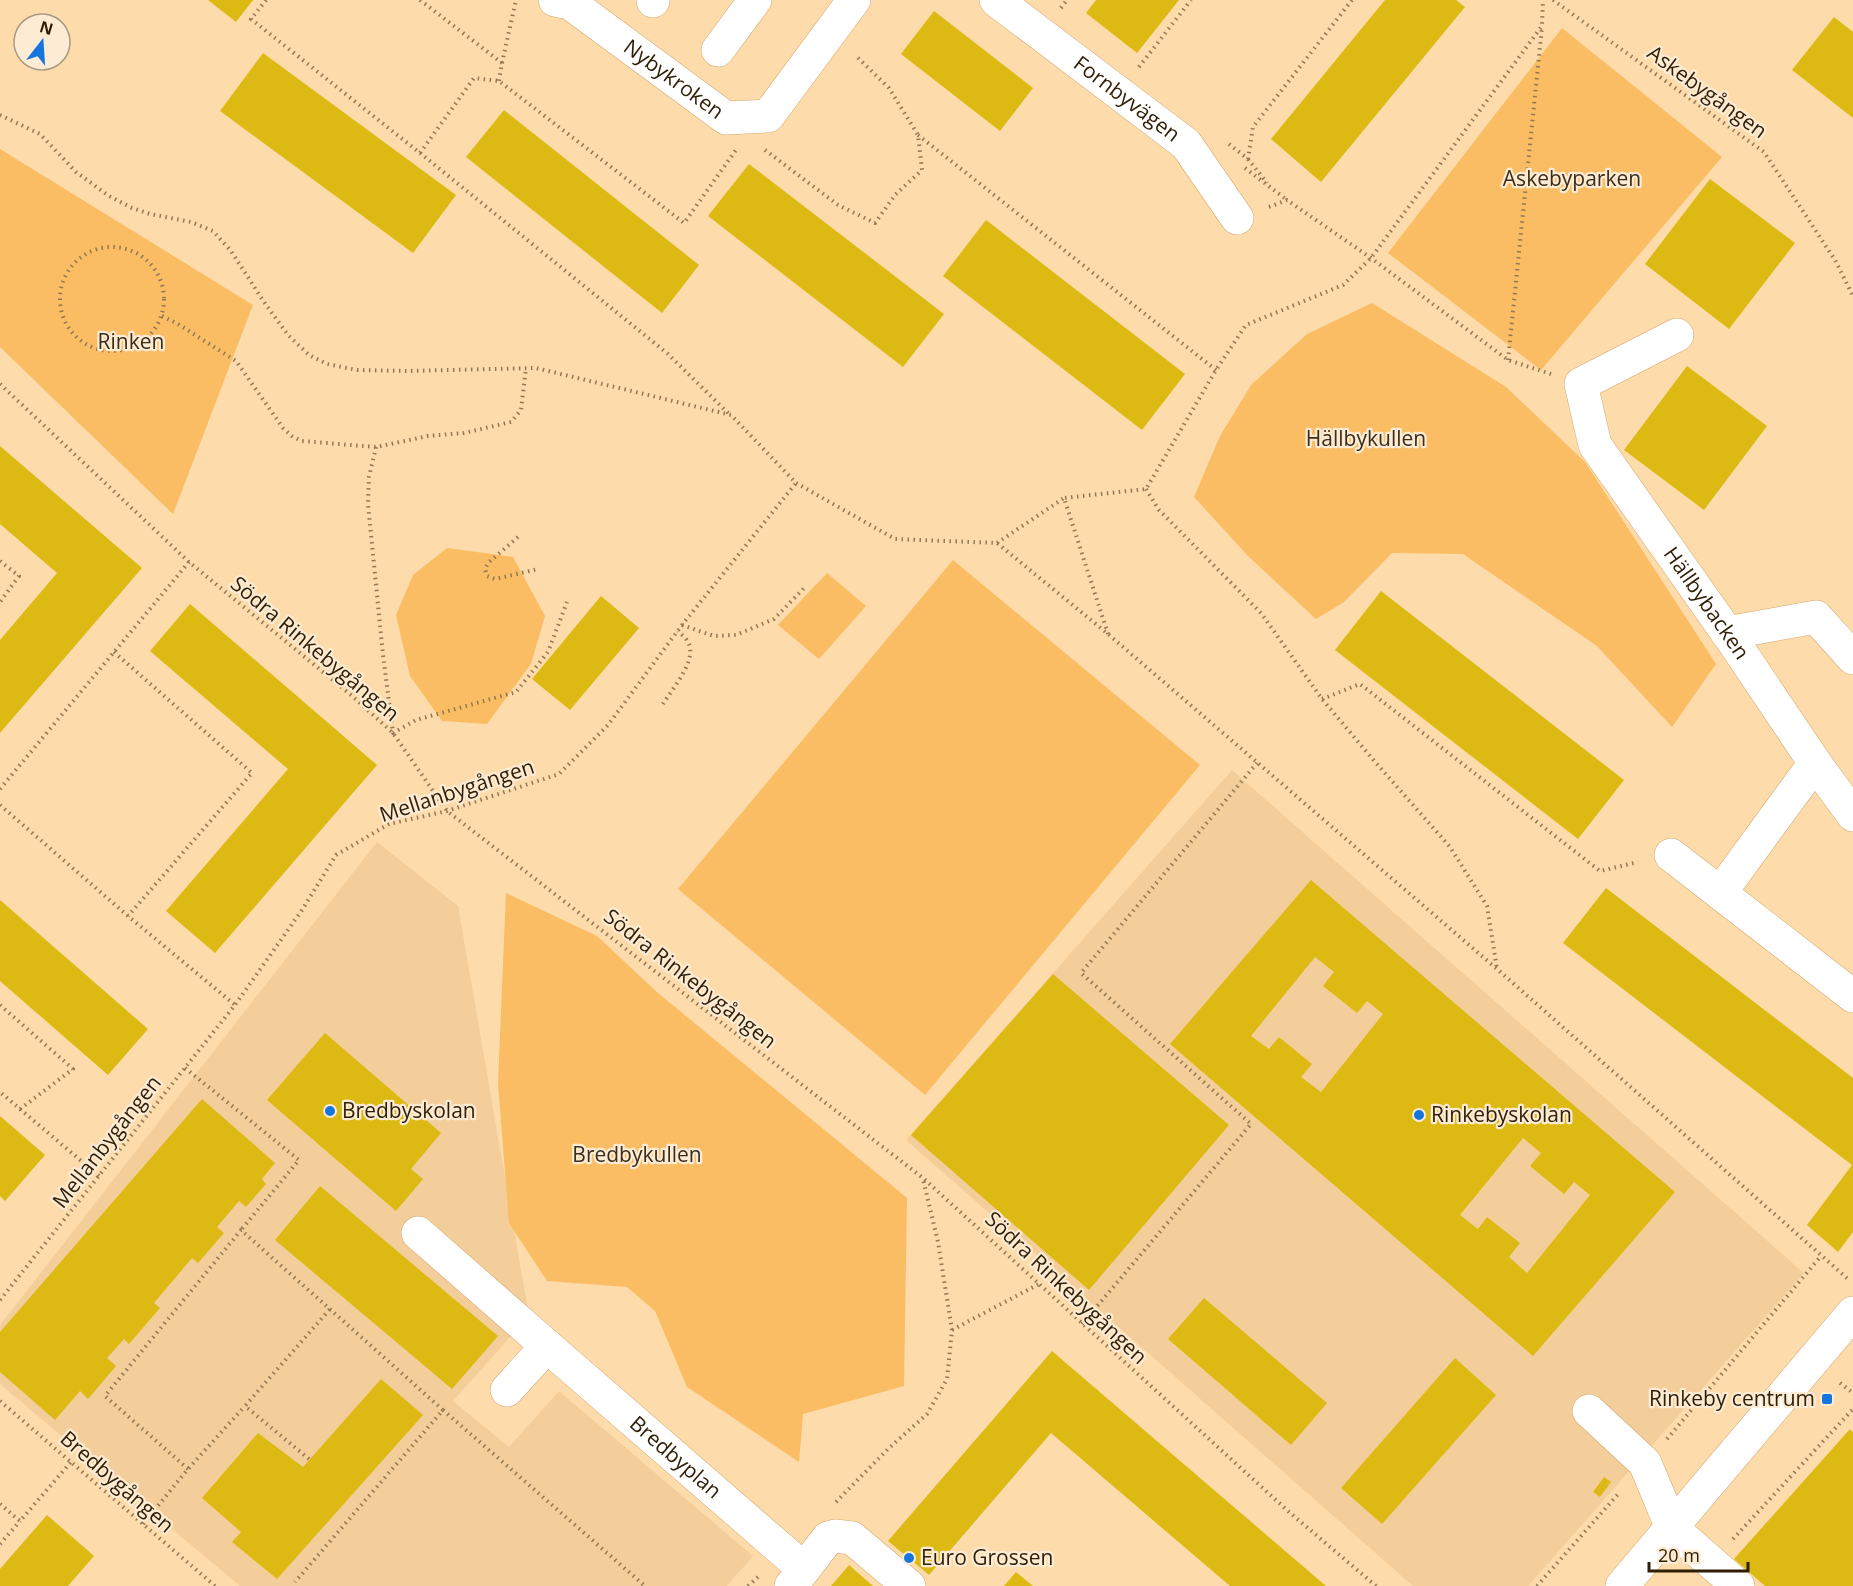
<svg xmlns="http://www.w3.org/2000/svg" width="1853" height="1586" font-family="'Open Sans',sans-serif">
	<rect width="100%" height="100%" fill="#fedbab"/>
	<g fill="#f4ce9a">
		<polygon points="1232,770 1804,1273 1528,1586 1413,1586 906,1140"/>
		<polygon points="377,842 458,906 529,1316 453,1401 509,1447 559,1391 753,1556 727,1586 240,1586 0,1384 0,1325"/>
	</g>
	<g fill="#fabd63">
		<polygon points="1562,28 1722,157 1541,370 1388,253"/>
		<polygon points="0,149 253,305 173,514 0,347"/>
		<polygon points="1372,303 1506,387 1585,462 1716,664 1672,727 1597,646 1463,554 1392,553 1344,602 1316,619 1249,557 1194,497 1220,436 1251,385 1307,334"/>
		<polygon points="447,548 513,557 545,616 531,664 487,724 442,721 410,676 396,615 413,575"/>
		<polygon points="953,560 1200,765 925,1095 678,889"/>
		<polygon points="827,573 866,606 819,659 778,625"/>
		<polygon points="506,893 597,936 658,993 907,1198 904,1386 803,1414 799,1462 687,1387 655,1311 627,1287 547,1281 509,1223 498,1083"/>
	</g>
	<g fill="#dcba13" fill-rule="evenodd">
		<polygon points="208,0 253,0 236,22"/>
		<polygon points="1096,0 1179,0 1137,53 1086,13"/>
		<polygon points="1385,0 1456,0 1465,7 1321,182 1271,139"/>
		<polygon points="934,11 1033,88 1000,131 901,54"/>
		<polygon points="1834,17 1853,32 1853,118 1792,70"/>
		<polygon points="263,53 456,195 413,253 220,111"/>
		<polygon points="504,110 699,265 662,313 466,157"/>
		<polygon points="749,164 944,314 903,367 708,216"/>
		<polygon points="1710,179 1795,243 1729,329 1645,264"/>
		<polygon points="986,220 1185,374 1142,430 943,276"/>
		<polygon points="1687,366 1767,426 1704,510 1624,450"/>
		<polygon points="0,446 142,568 0,733 0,640 57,573 0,524"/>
		<polygon points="1381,591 1624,780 1578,839 1335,650"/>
		<polygon points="601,596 639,628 570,710 532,679"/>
		<polygon points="190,604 377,765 215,953 166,911 288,769 150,651"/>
		<path d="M1311,880L1675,1192L1533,1356L1170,1044ZM1315,957L1334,972L1323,986L1357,1013L1367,1001L1383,1014L1321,1092L1301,1077L1312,1064L1279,1037L1269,1049L1251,1036ZM1523,1138L1541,1153L1530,1166L1564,1194L1574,1182L1590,1195L1527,1273L1509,1257L1520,1243L1487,1217L1478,1229L1460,1215Z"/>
		<polygon points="1606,888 1853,1078 1853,1232 1838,1252 1807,1225 1852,1165 1563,943"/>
		<polygon points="0,900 148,1029 108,1075 0,981"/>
		<polygon points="1053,974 1229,1125 1089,1290 911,1135"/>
		<polygon points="325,1033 441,1133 411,1169 423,1179 396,1211 267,1100"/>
		<polygon points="202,1099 275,1163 262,1179 266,1184 246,1207 239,1201 217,1227 224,1233 198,1263 192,1258 154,1303 160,1308 129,1344 124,1339 107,1358 116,1366 88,1399 80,1391 55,1420 0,1372 0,1332"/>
		<polygon points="0,1116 45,1155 5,1201 0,1196"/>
		<polygon points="320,1186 498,1336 452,1389 275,1240"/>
		<polygon points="1204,1298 1327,1403 1291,1445 1168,1339"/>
		<polygon points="1052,1351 1326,1586 1230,1586 1051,1433 929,1575 888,1541"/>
		<polygon points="1455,1358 1496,1395 1382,1524 1341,1488"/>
		<polygon points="381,1379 423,1415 277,1579 232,1542 241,1532 202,1498 258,1433 303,1467"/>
		<polygon points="1850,1429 1853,1432 1853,1586 1765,1586 1734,1559"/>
		<polygon points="1604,1477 1611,1482 1600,1497 1593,1492"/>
		<polygon points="47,1515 94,1556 68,1586 0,1586 0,1569"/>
		<polygon points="849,1565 873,1586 831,1586"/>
		<polygon points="1016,1572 1033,1586 1004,1586"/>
	</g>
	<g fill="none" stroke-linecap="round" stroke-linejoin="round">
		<g stroke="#d2a86d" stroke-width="34">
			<g id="minor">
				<path id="s1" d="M555,0L570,3L726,118L768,116L854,0"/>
				<path id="s2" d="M996,0L1186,144L1237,218"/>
				<polyline points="653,1 653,0"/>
				<polyline points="718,50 755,0"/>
				<path id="s3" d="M1677,335L1581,384L1595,445L1735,644L1815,763L1853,815"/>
				<polyline points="1727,633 1816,617 1853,658"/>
				<polyline points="1671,855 1853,996"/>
				<polyline points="1720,893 1815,763"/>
				<polyline points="418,1233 547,1346 507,1390"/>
				<path id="s4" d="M547,1346L804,1569"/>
				<polyline points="1589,1411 1645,1463 1672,1528 1738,1586"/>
				<polyline points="791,1586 828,1538 835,1536 852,1538 909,1586"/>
				<polyline points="1622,1586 1853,1313"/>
			</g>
		</g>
		<g stroke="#917854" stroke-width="4" stroke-dasharray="1.5 4.5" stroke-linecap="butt">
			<polyline points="266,0 251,19 420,153 474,78 499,81 684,223 736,150"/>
			<polyline points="420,0 502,63 499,81"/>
			<polyline points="1553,0 1764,152 1835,260 1853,296"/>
			<polyline points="1061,8 1067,0"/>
			<polyline points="502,63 516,0"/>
			<polyline points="1139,67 1191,0"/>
			<polyline points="0,115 40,134 76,172 109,196 132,208 150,214 191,222 213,231 231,251 264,302 288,335 309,355 327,364 357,370 407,371 536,368 731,415 796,483 895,539 997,543 1108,634 1497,969 1848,1279"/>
			<polyline points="918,135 1216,370"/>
			<polyline points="1229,144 1248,159 1253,127 1352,0"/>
			<polyline points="765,150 838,205 875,223 895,195 922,170 918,135 889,88 855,55"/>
			<polyline points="420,153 668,354 729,414"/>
			<polyline points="1248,159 1267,183"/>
			<polyline points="1245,168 1287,200"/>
			<polyline points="1269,207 1287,200 1371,258 1508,360 1551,374"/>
			<circle cx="112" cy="299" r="52"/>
			<polyline points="162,316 178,324 236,361 283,428 292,436 302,441 376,447 428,436 464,433 511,422 521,410 526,368"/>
			<polyline points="1508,360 1542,27"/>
			<polyline points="0,384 189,562 351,695 393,733 447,811 923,1178 1289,1512 1376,1586"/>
			<polyline points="376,447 369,477 368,504 383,655 393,733 416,720 516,692 548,652 567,602"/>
			<polyline points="1146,489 1159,510 1261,613 1322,699 1376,763 1450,847 1487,906 1497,969"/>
			<polyline points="518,537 488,563 485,569 487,576 495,579 538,569"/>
			<polyline points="997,543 1064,498"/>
			<polyline points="0,561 19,576 0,602"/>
			<polyline points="682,625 714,636 736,635 774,619 805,587"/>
			<polyline points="1108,634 1064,498 1146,489 1216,370 1246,325 1343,285 1371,258 1542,26 1543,0"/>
			<polyline points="114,652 252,773 128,916"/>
			<polyline points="1322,699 1360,684 1600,871 1638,862"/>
			<path d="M663,704C672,689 698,660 688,642C686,638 681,634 678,631"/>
			<polyline points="0,789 189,562"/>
			<polyline points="0,805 128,916 235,1005"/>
			<polyline points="0,1005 73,1069 20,1109 0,1092"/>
			<polyline points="185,1068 299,1160 241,1230"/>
			<polyline points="20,1109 99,1176"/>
			<polyline points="0,1300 235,1005 302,910 336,855 389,824 447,811 559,774 608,725 682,625 796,483"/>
			<polyline points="1082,1324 1251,1124 1081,973 1257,763"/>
			<polyline points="952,1330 1039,1284"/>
			<polyline points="1840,1383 1853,1393"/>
			<polyline points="0,1401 215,1586"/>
			<polyline points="443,1410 645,1586"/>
			<polyline points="1667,1439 1821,1256"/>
			<polyline points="309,1459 245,1406 330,1309"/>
			<polyline points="188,1469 105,1396 241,1230 443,1410 295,1582"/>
			<polyline points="836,1502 889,1448 927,1414 947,1379 952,1330 938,1242 923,1179"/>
			<polyline points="0,1504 20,1521 71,1462"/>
			<polyline points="143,1524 188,1469 245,1406"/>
			<polyline points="1733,1539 1853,1409"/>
			<polyline points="0,1544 20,1521"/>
			<polyline points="748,1586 759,1576"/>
			<polyline points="1537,1586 1620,1492"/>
		</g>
		<use href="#minor" stroke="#fff" stroke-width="33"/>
	</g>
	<g fill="#1676df" stroke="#fdebd4" stroke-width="2">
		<circle cx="330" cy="1111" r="6"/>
		<circle cx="1419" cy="1115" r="6"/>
		<rect x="1821" y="1393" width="12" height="12" rx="3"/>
		<circle cx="909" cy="1558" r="6"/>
	</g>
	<g text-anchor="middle" stroke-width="4.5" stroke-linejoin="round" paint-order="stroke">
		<g font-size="21" fill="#2e1e05" stroke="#fdebd4">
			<text dy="7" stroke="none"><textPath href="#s1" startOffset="144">Nybykroken</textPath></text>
			<text transform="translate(1707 92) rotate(36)" y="7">Askebygången</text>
			<text dy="7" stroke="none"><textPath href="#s2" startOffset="164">Fornbyvägen</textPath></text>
			<text dy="7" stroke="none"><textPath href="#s3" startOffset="364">Hällbybacken</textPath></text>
			<text transform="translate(315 649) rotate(40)" y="7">Södra Rinkebygången</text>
			<text transform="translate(457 791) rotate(-18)" y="7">Mellanbygången</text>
			<text transform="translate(690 979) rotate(38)" y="7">Södra Rinkebygången</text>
			<text transform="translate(107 1142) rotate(-52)" y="7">Mellanbygången</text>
			<text transform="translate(1066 1288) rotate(43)" y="7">Södra Rinkebygången</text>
			<text dy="7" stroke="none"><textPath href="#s4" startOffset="170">Bredbyplan</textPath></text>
			<text transform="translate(117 1482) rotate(41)" y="7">Bredbygången</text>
		</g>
		<g font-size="21" fill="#3b2d19" stroke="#fdebd4">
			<text x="1572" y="186">Askebyparken</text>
			<text x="131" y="349">Rinken</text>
			<text x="1366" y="446">Hällbykullen</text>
			<text x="637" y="1162">Bredbykullen</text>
		</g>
		<g font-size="21" fill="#2e1e05" stroke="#fdebd4" text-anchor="start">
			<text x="342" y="1118">Bredbyskolan</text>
			<text x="1431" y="1122">Rinkebyskolan</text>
			<text x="1815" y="1406" text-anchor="end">Rinkeby centrum</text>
			<text x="921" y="1565">Euro Grossen</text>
		</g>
	</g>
	<g transform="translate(42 42) rotate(17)"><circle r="28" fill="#fdebd4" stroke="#aa9981" stroke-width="1.5"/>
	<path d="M0-4.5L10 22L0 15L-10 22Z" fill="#1676df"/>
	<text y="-9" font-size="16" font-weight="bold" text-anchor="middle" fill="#2e1e05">N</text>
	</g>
	<path d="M1649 1562v9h99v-9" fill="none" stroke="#2e1e05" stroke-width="3"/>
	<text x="1658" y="1562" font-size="18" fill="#2e1e05" stroke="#fdebd4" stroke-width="4.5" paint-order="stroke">20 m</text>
</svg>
